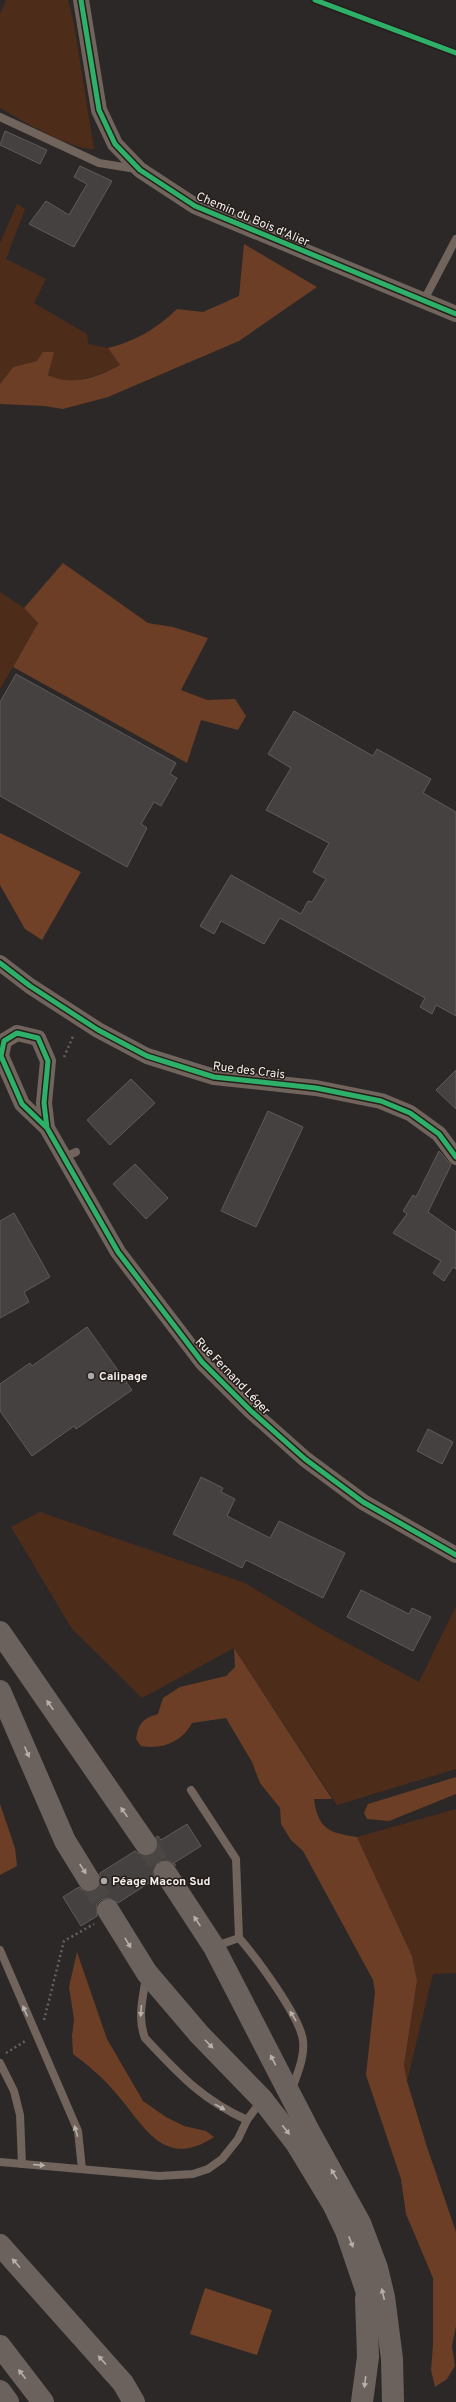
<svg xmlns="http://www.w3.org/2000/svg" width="456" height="2402" font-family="Overpass,sans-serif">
	<rect width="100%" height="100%" fill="#2c2827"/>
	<g fill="#4e2c1a">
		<path d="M6,0H68L74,24L94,149C71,150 21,120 0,108V14Z"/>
		<path d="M17,204L25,209L6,259L46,279L34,303L87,334L88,344L108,348L120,365C106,373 76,384 60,381C50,378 43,369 37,361L13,367L0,384V243Z"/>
		<polygon points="0,592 24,608 38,623 0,689"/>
		<polygon points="40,1512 245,1583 325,1631 419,1682 456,1606 456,1769 337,1805 234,1648 142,1698 72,1629 11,1527"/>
		<polygon points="456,1809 456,1973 433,1974 407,2081 404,2065 417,1981 412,1956 357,1837"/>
	</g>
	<g fill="#6b3e25">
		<path d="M244,244L317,287L239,341L108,397L63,409L44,406L0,404V384L13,367L37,361L43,352H54L48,375C71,387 99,377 120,365L108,348C136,341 156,329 177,309L203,312L239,296Z"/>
		<polygon points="63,563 148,623 173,627 208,638 181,690 207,700 235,699 246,716 238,730 201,720 187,763 13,667 38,623 24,608"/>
		<path d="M234,1648L332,1799H314C318,1829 329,1833 357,1837L412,1956L417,1981L404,2065L407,2081L426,2144L456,2232V2326L452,2346L455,2366L447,2379L435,2387L431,2370L433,2345V2278L406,2214L401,2179L366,2075L375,1992L373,1980L303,1851L291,1840L281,1824L280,1808L260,1783L252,1762L226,1718L192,1723C182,1742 162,1750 141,1746L136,1739C139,1723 142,1719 158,1714L163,1698L180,1687L226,1676L235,1667Z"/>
		<polygon points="456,1777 456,1794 389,1821 367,1819 364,1813 368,1804"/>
		<polygon points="0,1804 15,1848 17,1866 0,1875"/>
		<path d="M77,1952L107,2039L143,2101L166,2117L184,2126L206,2131L214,2137C162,2171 144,2124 114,2091C102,2077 88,2065 73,2054L72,2036L74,2019L69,1987Z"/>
	</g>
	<g fill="#704127">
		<polygon points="0,833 81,872 42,940 25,929 0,885"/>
		<polygon points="205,2288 272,2310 257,2355 190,2334"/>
	</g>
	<g fill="#444140" stroke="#5f5b5a">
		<polygon points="5,131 47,150 40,164 0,145"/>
		<polygon points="80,166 112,181 74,247 29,224 46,201 69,215 87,184 74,177"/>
		<polygon points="16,674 176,763 170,774 177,778 161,806 154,802 141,824 147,828 127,867 0,796 0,702"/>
		<polygon points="294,711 373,756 377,749 431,779 423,793 456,812 456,1016 436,1005 432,1014 420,1007 425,998 280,918 264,944 221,921 214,934 200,926 231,875 301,914 308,901 312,902 326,879 313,872 329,843 266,810 291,768 268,754"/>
		<polygon points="456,1070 456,1109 436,1090"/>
		<polygon points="131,1079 155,1103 110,1145 87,1120"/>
		<polygon points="268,1111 303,1127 256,1227 221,1211"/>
		<polygon points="439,1151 451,1165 428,1212 456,1232 456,1269 453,1267 444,1281 433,1273 441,1261 393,1233 407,1214 403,1211 413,1195 416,1197"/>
		<polygon points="135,1164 168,1198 146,1219 113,1184"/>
		<polygon points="14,1213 50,1277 24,1292 29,1302 0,1318 0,1221"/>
		<polygon points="87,1327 132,1390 76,1429 74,1426 32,1456 0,1411 0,1384 30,1363 32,1366"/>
		<polygon points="428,1429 453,1442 442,1464 417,1451"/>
		<polygon points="201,1477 223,1488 221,1492 235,1499 227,1516 270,1538 279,1521 345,1553 323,1598 246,1560 242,1568 173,1534"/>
		<polygon points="361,1590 409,1614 412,1608 431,1617 413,1651 347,1617"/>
		<polygon points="187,1824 201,1846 174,1863 176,1866 170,1861 158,1862 153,1872 155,1879 118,1903 108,1898 101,1900 97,1904 97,1916 81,1926 63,1897 79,1887 83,1891 95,1891 100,1886 100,1873 135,1851 141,1855 153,1854 157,1849 156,1837 158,1836 161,1840"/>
	</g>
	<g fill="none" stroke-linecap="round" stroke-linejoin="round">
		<g stroke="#4a4644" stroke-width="22" stroke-dasharray="22 11" stroke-linecap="butt">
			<polyline points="146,1844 165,1872"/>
			<polyline points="89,1880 108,1910"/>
		</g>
		<g stroke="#68605d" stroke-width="2.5" stroke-dasharray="2 3" stroke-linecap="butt">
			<polyline points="64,1057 74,1034"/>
			<polyline points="44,2020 64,1941 94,1924"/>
			<polyline points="6,2053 27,2040"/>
		</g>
		<g stroke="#70645d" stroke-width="8">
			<polyline points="0,117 99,163 136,169"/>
			<polyline points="423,302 456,239"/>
			<polyline points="63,1158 76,1152"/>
			<polyline points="191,1790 236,1859 239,1938"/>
			<path d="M216,1946L239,1938C256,1957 301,2018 303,2041C305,2057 297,2074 292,2089"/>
			<polyline points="0,1950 78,2131 82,2169"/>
			<path d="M146,1977C143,1998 137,2018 145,2038C179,2074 201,2099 247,2120"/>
			<polyline points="0,2063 14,2091 20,2115 22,2164"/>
			<polyline points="0,2162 159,2176 193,2174 208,2169 222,2159 238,2139 247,2120 262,2100"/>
		</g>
		<g stroke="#70645d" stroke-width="16">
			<polyline points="81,0 99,110 115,144 140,170 195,206 456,314"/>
			<polyline points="0,963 30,986 98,1030 147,1056 214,1077 316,1088 381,1101 410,1113 439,1134 456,1157"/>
			<polyline points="47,1128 44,1103 48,1061 38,1038 17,1033 4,1041 1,1056 22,1104 47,1128 118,1252 202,1362 251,1411 305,1459 363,1502 456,1555"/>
		</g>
		<g stroke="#6c625d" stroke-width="22">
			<polyline points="0,1632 146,1844"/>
			<polyline points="0,1691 65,1841 89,1880"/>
			<polyline points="165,1872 214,1947 309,2131 360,2223 377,2268 384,2297 392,2359 393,2402"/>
			<polyline points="108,1910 147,1973 199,2034 262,2099 296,2143 333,2204 346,2231 374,2313"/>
			<polyline points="0,2245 123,2383 134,2402"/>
			<polyline points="0,2346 43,2402"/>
			<polyline points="0,2391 8,2402"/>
			<polyline points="362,2402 368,2357 366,2298"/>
		</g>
		<g stroke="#251e1a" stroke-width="8">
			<g id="cycleway">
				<polyline points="81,0 99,110 115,144 140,170 195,206 456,314"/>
				<polyline points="315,0 456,53"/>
				<polyline points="0,963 30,986 98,1030 147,1056 214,1077 316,1088 381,1101 410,1113 439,1134 456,1157"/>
				<polyline points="47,1128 44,1103 48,1061 38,1038 17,1033 4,1041 1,1056 22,1104 47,1128 118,1252 202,1362 251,1411 305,1459 363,1502 456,1555"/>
			</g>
		</g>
		<use href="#cycleway" stroke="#2db169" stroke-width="5"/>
	</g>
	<defs><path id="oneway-solid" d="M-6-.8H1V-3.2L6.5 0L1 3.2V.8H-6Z"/></defs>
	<g fill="#b6afab">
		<use href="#oneway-solid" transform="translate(50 1705) rotate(-125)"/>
		<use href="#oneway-solid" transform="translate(27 1752) rotate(67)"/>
		<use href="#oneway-solid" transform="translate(124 1812) rotate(-125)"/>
		<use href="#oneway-solid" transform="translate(83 1869) rotate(57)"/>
		<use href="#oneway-solid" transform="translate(197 1921) rotate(-124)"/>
		<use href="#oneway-solid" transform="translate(128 1943) rotate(59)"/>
		<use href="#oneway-solid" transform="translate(209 2044) rotate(46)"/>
		<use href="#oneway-solid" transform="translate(273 2060) rotate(-118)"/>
		<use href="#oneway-solid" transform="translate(286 2130) rotate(52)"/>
		<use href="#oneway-solid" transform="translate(334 2174) rotate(-121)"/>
		<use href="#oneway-solid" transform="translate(351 2242) rotate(69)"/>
		<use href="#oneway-solid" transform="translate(16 2263) rotate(-132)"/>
		<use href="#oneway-solid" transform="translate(383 2294) rotate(-103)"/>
		<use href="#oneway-solid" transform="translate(102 2360) rotate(-132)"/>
		<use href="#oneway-solid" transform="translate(22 2374) rotate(-128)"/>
		<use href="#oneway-solid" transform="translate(365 2382) rotate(97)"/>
	</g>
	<g fill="#b8b0ab">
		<use href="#oneway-solid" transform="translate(25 2011) rotate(-113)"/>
		<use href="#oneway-solid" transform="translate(141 2011) rotate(94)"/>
		<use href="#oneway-solid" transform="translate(293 2016) rotate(-122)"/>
		<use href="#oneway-solid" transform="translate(220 2107) rotate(29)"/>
		<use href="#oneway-solid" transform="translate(76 2131) rotate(-106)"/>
		<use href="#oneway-solid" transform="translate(39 2165) rotate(5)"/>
	</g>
	<g fill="#ada9a6" stroke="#251e1a" stroke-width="1.5">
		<circle cx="91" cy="1376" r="4"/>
		<circle cx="104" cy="1881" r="4"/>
	</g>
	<g text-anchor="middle" stroke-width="3" stroke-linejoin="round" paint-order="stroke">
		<g font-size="12" fill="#f3eeeb" stroke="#251e1a">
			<text transform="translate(253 219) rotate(23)" y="4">Chemin du Bois d'Alier</text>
			<text transform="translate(249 1070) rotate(7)" y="4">Rue des Crais</text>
			<text transform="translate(233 1376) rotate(46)" y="4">Rue Fernand Léger</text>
		</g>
		<g font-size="12" font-weight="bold" fill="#f3eeeb" stroke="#251e1a" text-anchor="start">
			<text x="99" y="1380">Calipage</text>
			<text x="112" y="1885">Péage Macon Sud</text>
		</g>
	</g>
</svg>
